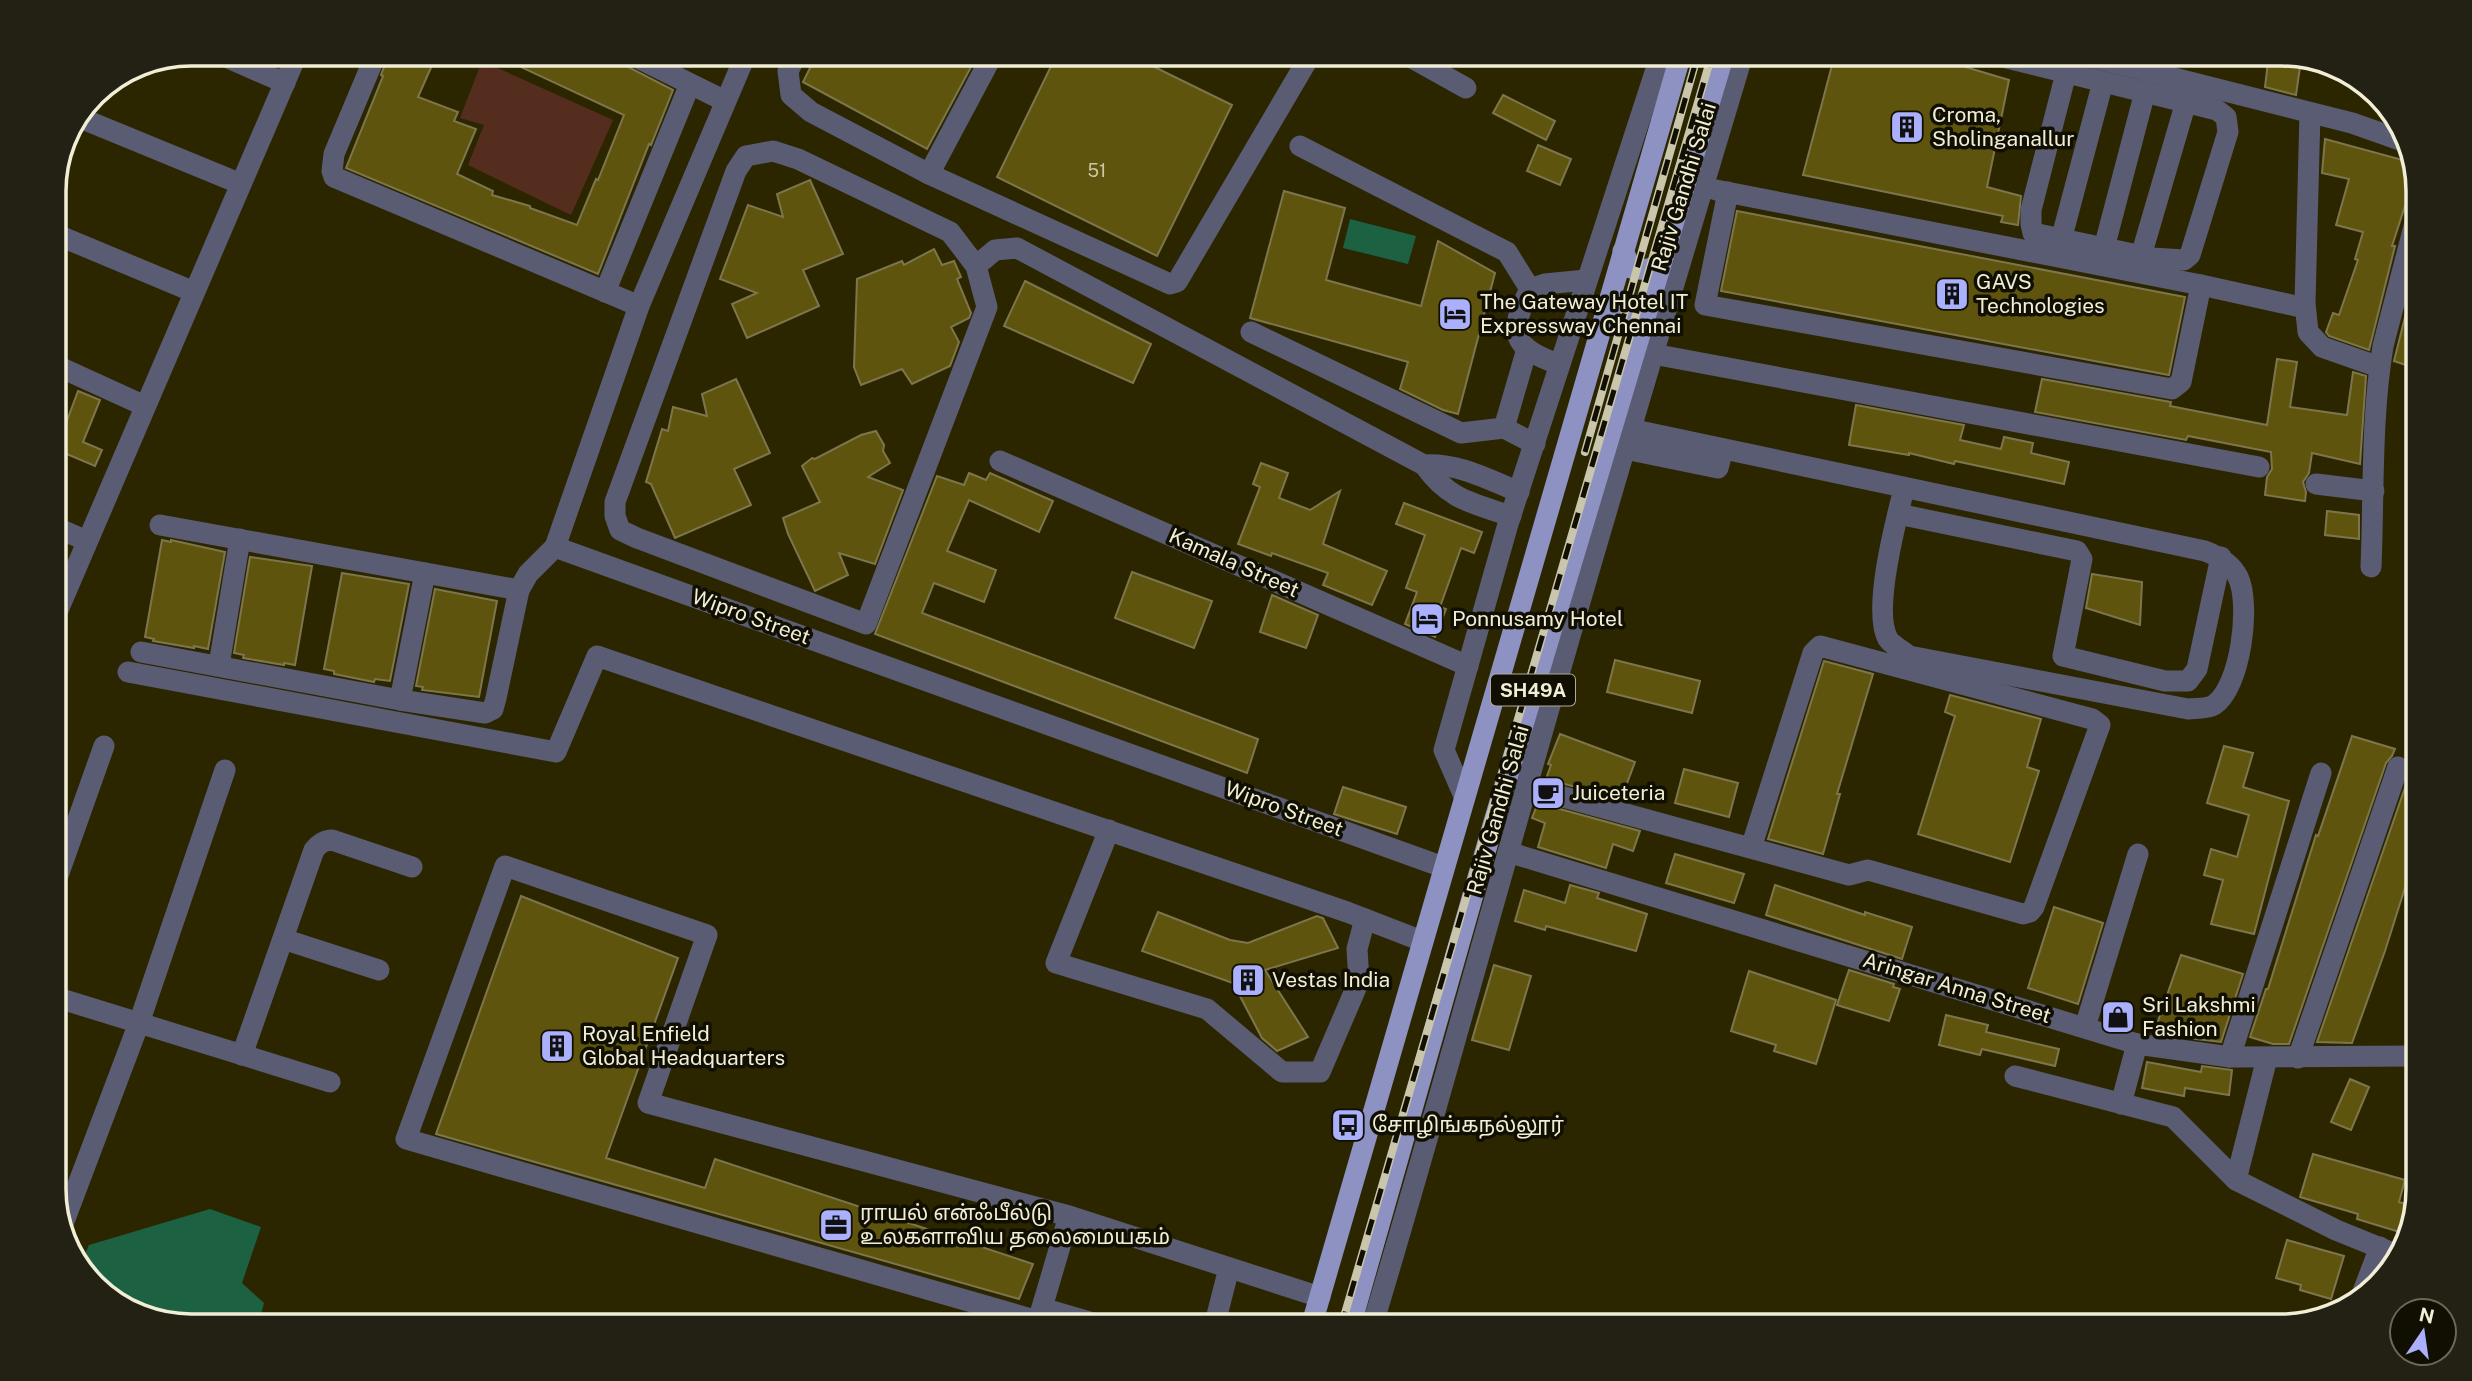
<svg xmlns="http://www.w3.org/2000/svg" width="2472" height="1381" font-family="'Public Sans','Noto Sans Tamil',sans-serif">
	<rect width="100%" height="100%" fill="#2c2600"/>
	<polygon fill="#552d1f" points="482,61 613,120 571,215 468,165 484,125 460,118"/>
	<g fill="#1b6142">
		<polygon points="1350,219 1416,236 1408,264 1343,248"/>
		<polygon points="210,1209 261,1227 242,1283 264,1303 258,1327 191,1327 123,1309 79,1268 89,1245"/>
	</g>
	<g fill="#5e540e" stroke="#7d764d" stroke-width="2">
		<polygon points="389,54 437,54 418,97 458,112 454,121 476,129 457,174 493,191 492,195 530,206 530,208 577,225 596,179 598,180 624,115 493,54 603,54 673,90 651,145 649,144 598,274 346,168 383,76 381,75"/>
		<polygon points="817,54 978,54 927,149 803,82"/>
		<polygon points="1057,54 1128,54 1232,105 1157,256 997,177"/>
		<polygon points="1835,54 1922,54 2009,80 1987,187 2021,196 2018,225 2001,222 2003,216 1803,175"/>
		<polygon points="2269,54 2301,60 2296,95 2265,87"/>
		<polygon points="1503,95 1555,121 1546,140 1493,113"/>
		<polygon points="2325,139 2410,162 2415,175 2392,246 2395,246 2369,350 2329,336 2326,332 2333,313 2339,315 2358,260 2355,259 2363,232 2336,225 2349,179 2322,173"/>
		<polygon points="1538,145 1571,159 1560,185 1527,171"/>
		<polygon points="810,180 843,254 803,270 819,306 747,338 732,304 757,293 720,279 748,205 783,217 777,194"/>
		<polygon points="1284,191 1345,208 1326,280 1421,306 1438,241 1495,273 1458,414 1443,410 1400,389 1408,362 1250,318"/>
		<polygon points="1737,211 2185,297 2169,375 1721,291"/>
		<polygon points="934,249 942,265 954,261 961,277 957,279 971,313 969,318 951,327 959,342 950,366 912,384 902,369 861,385 854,367 857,279 902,261 904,265"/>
		<polygon points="2418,265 2418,369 2394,361"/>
		<polygon points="1025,281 1151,344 1133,383 1004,326"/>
		<polygon points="2277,359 2297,362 2290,407 2347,415 2353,372 2366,376 2360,464 2312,453 2309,473 2303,482 2306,492 2305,501 2265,495 2267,477 2272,469 2271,452 2188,436 2186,440 2035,412 2042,379 2171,402 2170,406 2267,425"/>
		<polygon points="736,379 770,453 734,469 751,505 675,538 651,484 646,482 662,429 668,431 673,407 707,416 702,394"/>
		<polygon points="78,391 100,400 83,442 102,450 95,466 55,449 55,430 62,434"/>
		<polygon points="1856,405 1964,425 1960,440 2001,449 2004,437 2033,443 2031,453 2069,462 2064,484 1955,461 1954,464 1909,453 1909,455 1849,445"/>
		<polygon points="876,431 884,445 883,451 890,463 868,477 903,490 875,564 839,553 848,575 815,591 788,534 783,518 820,502 802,466 812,458 815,459 861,435"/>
		<polygon points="1261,463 1288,473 1279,498 1310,510 1340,491 1323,544 1387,571 1372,605 1323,585 1328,573 1272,553 1271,556 1238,544 1260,487 1253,484"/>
		<polygon points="969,473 986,480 990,473 1053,501 1039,532 969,500 947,551 996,570 984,602 934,583 922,613 1258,739 1247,773 875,634 937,476 964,485"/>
		<polygon points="1404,503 1482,532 1474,553 1461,548 1440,607 1446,609 1435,637 1405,624 1417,592 1406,588 1425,535 1396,524"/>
		<polygon points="2327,511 2359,515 2359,539 2325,535"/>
		<polygon points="162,540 171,542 171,540 225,552 208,649 194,646 194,648 153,641 154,639 145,637"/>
		<polygon points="250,557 312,566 295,665 284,663 284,665 243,658 244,655 234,653"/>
		<polygon points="1132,572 1212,601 1194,648 1115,618"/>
		<polygon points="342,573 409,584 390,681 375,679 374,682 334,674 334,671 324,669"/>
		<polygon points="2092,574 2142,582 2140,625 2086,608"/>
		<polygon points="435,589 497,601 479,697 422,690 423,687 416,686"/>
		<polygon points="1272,595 1318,615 1306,648 1260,632"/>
		<polygon points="1615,660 1700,681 1692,713 1607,692"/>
		<polygon points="1824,661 1873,674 1837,794 1840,794 1823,854 1768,839"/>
		<polygon points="1950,695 2041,719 2027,767 2039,771 2010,862 1918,834 1955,716 1945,712"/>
		<polygon points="1560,734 1635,762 1621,799 1546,779 1551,765 1548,764"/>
		<polygon points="2352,736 2395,749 2392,756 2386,763 2289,1044 2273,1044 2250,1037 2266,989 2268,989 2316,835 2318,836"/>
		<polygon points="2224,746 2253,753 2243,787 2289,801 2254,934 2211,924 2223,880 2204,875 2211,849 2237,857 2249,815 2207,803"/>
		<polygon points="1684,769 1738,783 1729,817 1675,803"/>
		<polygon points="2408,779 2418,782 2418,857 2412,876 2409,875 2385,951 2352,1043 2317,1042"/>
		<polygon points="1343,787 1406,807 1397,834 1334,814"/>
		<polygon points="1538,803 1640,831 1633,851 1613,844 1606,868 1538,847 1545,823 1532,818"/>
		<polygon points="1675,854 1744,874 1734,903 1666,883"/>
		<polygon points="1570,885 1599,893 1597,898 1647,914 1636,951 1546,926 1545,930 1515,921 1524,890 1565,903"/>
		<polygon points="1775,885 1865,915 1865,912 1912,927 1902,959 1766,915"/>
		<polygon points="521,896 678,958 606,1158 705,1188 715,1159 1033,1264 1019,1299 436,1134"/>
		<polygon points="2054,907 2103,923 2078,1004 2028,988"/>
		<polygon points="1158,912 1230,940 1248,943 1317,916 1323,918 1338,948 1265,970 1308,1037 1277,1051 1262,1038 1233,983 1142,951"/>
		<polygon points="2181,955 2243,974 2221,1042 2196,1039 2156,1027"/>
		<polygon points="1494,965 1531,976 1509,1050 1472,1040"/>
		<polygon points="1849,970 1894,984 1893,987 1900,989 1889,1021 1837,1005"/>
		<polygon points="1749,971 1836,1000 1816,1064 1774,1051 1776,1045 1731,1031"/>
		<polygon points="1946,1015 1988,1025 1986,1032 2059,1049 2055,1066 1982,1049 1980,1055 1939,1045"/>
		<polygon points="2147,1062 2201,1072 2202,1066 2232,1070 2229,1095 2185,1088 2184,1096 2142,1088"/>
		<polygon points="2350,1079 2369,1087 2351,1130 2331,1122"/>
		<polygon points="2313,1154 2405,1180 2399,1202 2413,1206 2406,1234 2357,1219 2358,1214 2300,1197"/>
		<polygon points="2287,1240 2344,1256 2331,1299 2300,1290 2301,1285 2276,1278"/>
	</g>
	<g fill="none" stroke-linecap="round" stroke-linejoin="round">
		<g stroke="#5a5c74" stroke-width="21">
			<polyline points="219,54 285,83"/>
			<polyline points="376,54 334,154 332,171 334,177 639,306"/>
			<polyline points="630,54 725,101"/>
			<polyline points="797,54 788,71 791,95 811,112 929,174 1170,284 1177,282 1311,54"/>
			<polyline points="1405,54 1466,88"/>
			<polyline points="1991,54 2217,110 2226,117 2228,132 2190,255 2184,260 2152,258 2033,233 2031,224 2031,210 2066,73"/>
			<polyline points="2079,54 2352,123 2403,141"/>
			<polyline points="2310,113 2305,303 2308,332 2322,347 2379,367"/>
			<polyline points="78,117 241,184"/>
			<polyline points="1300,146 1507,252 1530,289"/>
			<polyline points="929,174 993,54"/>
			<polyline points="1716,190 2201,285 2305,308"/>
			<polyline points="1728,192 1705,305 2172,389 2181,382 2201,285"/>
			<polyline points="55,234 194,292"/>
			<polyline points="2061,240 2103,82"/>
			<polyline points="2104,248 2145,92"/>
			<polyline points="2141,256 2186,102"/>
			<path d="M976,266L987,307L866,624L637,538L620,530L615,516V502L736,171L746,156L773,151L798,159L950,232L976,266L995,250L1017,248L1424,465C1449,500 1472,503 1511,516"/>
			<polyline points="605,292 690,84"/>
			<polyline points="1251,332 1461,433 1504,428 1535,444"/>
			<polyline points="1653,354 2259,467"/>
			<path d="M1558,364C1511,347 1508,333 1530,289L1545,284L1586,280"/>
			<polyline points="55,365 145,406"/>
			<polyline points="1504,428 1527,349"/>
			<path d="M1630,429L2205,551C2218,556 2231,563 2238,577C2251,604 2241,687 2214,705C2208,709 2196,708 2188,709L1909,656C1903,651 1892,645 1888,639C1872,611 1896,520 1904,489"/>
			<polyline points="1625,449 1718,468 1723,449"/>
			<polyline points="1000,461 1468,666"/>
			<path d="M1424,465C1459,463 1487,479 1519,492"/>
			<polyline points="2316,484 2374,491"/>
			<polyline points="1898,514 2077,551 2082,559 2063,656 2165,681 2188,681 2197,669 2221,557"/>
			<polyline points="55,527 87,541"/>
			<polyline points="555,547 1443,867"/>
			<path d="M2371,567C2374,493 2371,419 2383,346L2417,215"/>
			<polyline points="519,590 528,574 555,547 639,306 746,54"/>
			<polyline points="55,617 297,54"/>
			<polyline points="141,652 400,700 485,713 493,709 496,698 519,590 160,525"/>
			<polyline points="219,665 240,539"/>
			<polyline points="128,672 556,752 597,656 1347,912 1422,941"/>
			<polyline points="400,700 425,573"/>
			<polyline points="1527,787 1849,875 1868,870 2023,914 2030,912 2034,907 2100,725 2092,719 1820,646 1813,653 1751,848"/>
			<polyline points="1464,796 1444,750 1508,524 1661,54"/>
			<polyline points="1109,830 1056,963 1207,1009 1282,1072 1320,1072 1359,981 1357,949 1365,919"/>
			<polyline points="1508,852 2137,1044 2230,1057 2418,1056"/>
			<polyline points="55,884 104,746"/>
			<polyline points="283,939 379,970"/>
			<polyline points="55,997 330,1082"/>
			<polyline points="2085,1027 2138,854"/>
			<path d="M242,1055L314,850C320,843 323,841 332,840L412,867"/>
			<polyline points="2230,1057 2321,773"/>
			<polyline points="2298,1058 2398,767"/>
			<polyline points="2015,1076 2173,1117 2236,1180 2267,1058"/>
			<polyline points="2121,1104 2137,1044"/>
			<polyline points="2236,1180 2336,1230 2400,1256"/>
			<polyline points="1069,1216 1038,1321 406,1139 505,866 707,935 648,1103 1069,1216 1320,1297"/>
			<polyline points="63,1224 139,1023 225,770"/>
			<polyline points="2361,1297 2380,1247"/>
			<polyline points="1042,1308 1107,1327"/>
			<polyline points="1214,1327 1229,1268"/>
			<path d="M1372,1327C1420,1169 1463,1011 1508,853C1583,586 1663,320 1743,54"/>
		</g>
		<g stroke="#8d92c3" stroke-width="21">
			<path d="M1623,251L1631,268C1644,270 1651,271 1661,262"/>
			<polyline points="1603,322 1614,314 1629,315 1638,325 1640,333"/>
			<polyline points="1311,1327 1681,54"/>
			<polyline points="1350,1327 1490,835 1724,54"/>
		</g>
		<g stroke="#c9c6ac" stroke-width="8">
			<g id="rail">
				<polyline points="1585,452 1698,54"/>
				<polyline points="1341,1327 1712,54"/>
			</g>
		</g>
		<use href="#rail" stroke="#110f02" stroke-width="5" stroke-dasharray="16" stroke-linecap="butt"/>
	</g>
	<defs>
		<g id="building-square" transform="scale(1.75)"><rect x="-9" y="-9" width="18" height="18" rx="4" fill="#aab0fb" stroke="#110f02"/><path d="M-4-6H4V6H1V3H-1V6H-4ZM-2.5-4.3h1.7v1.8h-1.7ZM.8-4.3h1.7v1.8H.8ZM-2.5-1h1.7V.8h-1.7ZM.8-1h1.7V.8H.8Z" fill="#111"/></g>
		<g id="hotel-square" transform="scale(1.75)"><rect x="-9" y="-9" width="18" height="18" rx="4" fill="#aab0fb" stroke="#110f02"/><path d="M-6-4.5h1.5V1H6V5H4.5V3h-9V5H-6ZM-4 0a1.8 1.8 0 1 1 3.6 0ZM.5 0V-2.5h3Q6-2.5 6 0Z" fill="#111"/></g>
		<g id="cafe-square" transform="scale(1.75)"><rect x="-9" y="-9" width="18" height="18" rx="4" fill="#aab0fb" stroke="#110f02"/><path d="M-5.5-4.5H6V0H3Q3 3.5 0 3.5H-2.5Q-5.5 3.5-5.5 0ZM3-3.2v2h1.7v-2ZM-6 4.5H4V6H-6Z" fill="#111"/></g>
		<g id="shop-square" transform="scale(1.75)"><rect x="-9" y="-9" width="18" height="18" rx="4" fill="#aab0fb" stroke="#110f02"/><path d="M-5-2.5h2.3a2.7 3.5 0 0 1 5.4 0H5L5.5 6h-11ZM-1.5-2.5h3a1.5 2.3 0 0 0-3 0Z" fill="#111"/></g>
		<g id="bus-square" transform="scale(1.75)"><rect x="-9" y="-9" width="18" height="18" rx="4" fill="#aab0fb" stroke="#110f02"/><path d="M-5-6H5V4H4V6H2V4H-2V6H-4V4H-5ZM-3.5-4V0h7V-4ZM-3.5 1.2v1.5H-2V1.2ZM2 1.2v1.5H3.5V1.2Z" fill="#111"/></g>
		<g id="office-square" transform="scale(1.75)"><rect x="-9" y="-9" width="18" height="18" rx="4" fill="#aab0fb" stroke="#110f02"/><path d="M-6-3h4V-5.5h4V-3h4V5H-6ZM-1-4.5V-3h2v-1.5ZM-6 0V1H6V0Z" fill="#111"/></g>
	</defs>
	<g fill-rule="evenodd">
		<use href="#building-square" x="1907" y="127"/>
		<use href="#building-square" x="1952" y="294"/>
		<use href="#hotel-square" x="1455" y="314"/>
		<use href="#hotel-square" x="1427" y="619"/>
		<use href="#cafe-square" x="1548" y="793"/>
		<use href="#building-square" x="1248" y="980"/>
		<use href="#shop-square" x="2118" y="1017"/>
		<use href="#building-square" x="557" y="1046"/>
		<use href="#bus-square" x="1348" y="1125"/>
		<use href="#office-square" x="836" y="1225"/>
	</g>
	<g text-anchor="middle" stroke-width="7" stroke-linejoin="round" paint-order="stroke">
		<g font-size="18" fill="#ccc8a5">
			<text x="1097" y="177">51</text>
		</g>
		<rect fill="#110f02" stroke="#aeab97" stroke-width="2" x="1491" y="674.5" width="84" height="31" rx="5"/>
		<g font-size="19" font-weight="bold" fill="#f1eed7">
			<text x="1533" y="697">SH49A</text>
		</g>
		<g font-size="21" fill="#f1eed7" stroke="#110f02" text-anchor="start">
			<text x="1932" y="122">Croma,<tspan x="1932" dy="24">Sholinganallur</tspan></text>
			<text x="1976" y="289">GAVS<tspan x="1976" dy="24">Technologies</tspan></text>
			<text x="1480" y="309">The Gateway Hotel IT<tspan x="1480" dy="24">Expressway Chennai</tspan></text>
			<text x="1452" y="626">Ponnusamy Hotel</text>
			<text x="1572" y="800">Juiceteria</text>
			<text x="1272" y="987">Vestas India</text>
			<text x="2142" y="1012">Sri Lakshmi<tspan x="2142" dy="24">Fashion</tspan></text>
			<text x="582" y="1041">Royal Enfield<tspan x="582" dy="24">Global Headquarters</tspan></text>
			<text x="1372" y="1132">சோழிங்கநல்லூர்</text>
			<text x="860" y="1220">ராயல் என்ஃபீல்டு<tspan x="860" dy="24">உலகளாவிய தலைமையகம்</tspan></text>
		</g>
		<g font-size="21" fill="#f1eed7" stroke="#110f02">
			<text transform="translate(1684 187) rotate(-73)" y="7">Rajiv Gandhi Salai</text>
			<text transform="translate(1234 563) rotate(24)" y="7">Kamala Street</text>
			<text transform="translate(751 617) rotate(20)" y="7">Wipro Street</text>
			<text transform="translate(1284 809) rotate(20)" y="7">Wipro Street</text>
			<text transform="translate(1498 810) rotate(-74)" y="7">Rajiv Gandhi Salai</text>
			<text transform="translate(1957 988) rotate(17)" y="7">Aringar Anna Street</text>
		</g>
	</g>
	<path d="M0 0H2472V1381H0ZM191 66H2281A125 125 0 0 1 2406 191V1189A125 125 0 0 1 2281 1314H191A125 125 0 0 1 66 1189V191A125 125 0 0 1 191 66Z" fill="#232113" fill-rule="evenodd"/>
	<path fill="none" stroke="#f1eed7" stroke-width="3.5" d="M191 66H2281A125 125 0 0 1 2406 191V1189A125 125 0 0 1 2281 1314H191A125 125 0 0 1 66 1189V191A125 125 0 0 1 191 66Z"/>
	<g transform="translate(2423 1332) rotate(13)"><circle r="33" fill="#110f02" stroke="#6b6857" stroke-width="2"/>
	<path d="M0-5L12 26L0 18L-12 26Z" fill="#aab0fb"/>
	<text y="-10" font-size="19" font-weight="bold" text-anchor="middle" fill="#f1eed7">N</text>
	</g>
</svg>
